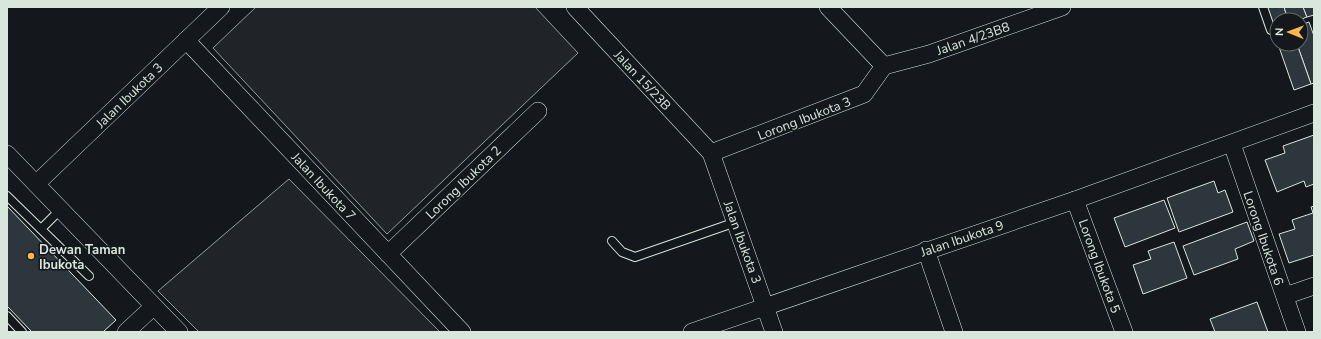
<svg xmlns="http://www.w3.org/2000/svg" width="1321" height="339" font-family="'Nunito Sans',sans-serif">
	<rect width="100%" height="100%" fill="#14181c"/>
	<g fill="#202428" stroke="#939e99">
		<polygon points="256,7 535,7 578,53 387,234 213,48"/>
		<polygon points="289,179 440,332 199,332 158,291"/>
	</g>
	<g fill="#2c363c" stroke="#d8e6dc">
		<polygon points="1264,7 1284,7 1288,20 1277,20 1277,28 1272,29"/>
		<polygon points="1284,7 1303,7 1307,17 1299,20 1288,20"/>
		<polygon points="1303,7 1314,7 1314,15 1307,17"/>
		<polygon points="1309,22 1314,36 1314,83 1311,84 1297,44 1301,44 1301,25"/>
		<polygon points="1278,44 1297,44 1311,84 1294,90"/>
		<polygon points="1314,135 1314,184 1306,187 1304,181 1277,192 1265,160 1285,153 1283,146"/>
		<polygon points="1214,181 1218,193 1225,190 1233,212 1179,232 1167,198"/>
		<polygon points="1164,200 1175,228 1125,247 1114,218"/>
		<polygon points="7,206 116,320 103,332 32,332 7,306"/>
		<polygon points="1314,206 1314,255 1289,263 1279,234 1295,229 1292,220 1313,213 1311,207"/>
		<polygon points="1247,222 1254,241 1235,249 1238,259 1194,275 1183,246"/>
		<polygon points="1174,242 1187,278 1143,294 1133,265 1151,259 1148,251"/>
		<polygon points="1257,302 1268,332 1215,332 1210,319"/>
	</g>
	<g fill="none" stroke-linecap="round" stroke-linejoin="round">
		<g stroke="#d8e6dc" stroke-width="10">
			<g id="service">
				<polyline points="1263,7 1271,30"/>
				<polyline points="7,196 89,276"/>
				<polyline points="41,229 61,209"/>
				<polyline points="612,241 622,252 635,257 736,222"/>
				<polyline points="7,316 22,332"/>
			</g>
		</g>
		<g stroke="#d8e6dc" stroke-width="18">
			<g id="minor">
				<polyline points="575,7 711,153 774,332"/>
				<polyline points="828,7 884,66"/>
				<polyline points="186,40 462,332"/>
				<polyline points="884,66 929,54 1062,7"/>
				<polyline points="1232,144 1297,332"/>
				<polyline points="711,153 864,94 884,66"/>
				<polyline points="7,154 179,332"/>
				<polyline points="37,183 221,7"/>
				<polyline points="1075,200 1124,332"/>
				<polyline points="926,250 954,332"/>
				<polyline points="388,254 538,111"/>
				<polyline points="1285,296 1314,286"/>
				<polyline points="126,332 153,307"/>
				<polyline points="692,332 1075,200 1314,113"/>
			</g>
		</g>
		<use href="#service" stroke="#14181c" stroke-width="8"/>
		<use href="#minor" stroke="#14181c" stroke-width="17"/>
	</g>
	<circle fill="#ffb74d" stroke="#14181c" stroke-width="1.5" cx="31" cy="256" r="4"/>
	<g text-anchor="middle" stroke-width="3" stroke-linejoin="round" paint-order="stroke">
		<g font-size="13" fill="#d8e6dc" stroke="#14181c">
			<text transform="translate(973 38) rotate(-19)" y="5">Jalan 4/23B8</text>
			<text transform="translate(643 80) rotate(47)" y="5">Jalan 15/23B</text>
			<text transform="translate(129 95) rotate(-44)" y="5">Jalan Ibukota 3</text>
			<text transform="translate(804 118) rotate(-21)" y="5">Lorong Ibukota 3</text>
			<text transform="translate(463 182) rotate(-44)" y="5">Lorong Ibukota 2</text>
			<text transform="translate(324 186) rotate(47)" y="5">Jalan Ibukota 7</text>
			<text transform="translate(962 238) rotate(-19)" y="5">Jalan Ibukota 9</text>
			<text transform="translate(1264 238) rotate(71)" y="5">Lorong Ibukota 6</text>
			<text transform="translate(743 242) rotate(70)" y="5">Jalan Ibukota 3</text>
			<text transform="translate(1100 266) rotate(70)" y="5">Lorong Ibukota 5</text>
		</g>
		<g font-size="13" font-weight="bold" fill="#d8e6dc" stroke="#14181c" text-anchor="start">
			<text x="39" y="254">Dewan Taman<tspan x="39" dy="15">Ibukota</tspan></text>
		</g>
	</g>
	<rect width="1321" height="339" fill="none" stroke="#d8e6dc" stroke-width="16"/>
	<g transform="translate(1289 32) rotate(271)"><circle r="19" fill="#14181c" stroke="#626a69"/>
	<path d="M0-3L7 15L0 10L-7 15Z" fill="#ffb74d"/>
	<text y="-6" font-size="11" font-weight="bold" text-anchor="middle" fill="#d8e6dc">N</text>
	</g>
</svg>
